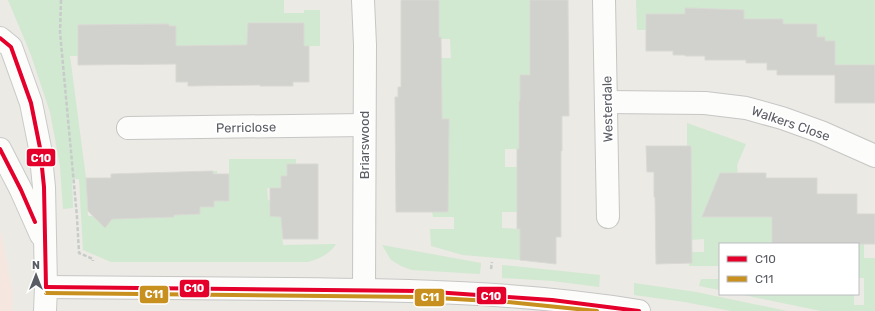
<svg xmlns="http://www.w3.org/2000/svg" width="875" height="311" font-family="Rubik,sans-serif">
	<rect width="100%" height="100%" fill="#ebeae4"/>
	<polygon fill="#f5e6df" points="0,227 13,293 12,311 0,311"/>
	<g fill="#d1e8d1">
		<path d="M8,0H284V13H304V10H320V46H257L256,23H248L247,45L188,46L176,48V27L169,26L168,24L78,25V56H70L86,178L88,216L174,217V215L200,214V207H214L213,171H217L218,201H229V159H296V164H287V176H281V188H267L268,200L270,201V216L281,217L283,245L336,244C330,254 319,259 308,262H111L83,250L79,179H72L73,208L63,209L60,166L50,112L31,55Z"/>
		<polygon points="439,0 530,0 531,75 520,75 520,89 532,101 519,101 519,115 532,115 520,149 505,149 505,167 556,167 556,170 517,170 517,188 521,188 555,212 502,212 502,228 520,229 520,260 463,255 431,246 430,229 454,229 454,217 433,217 432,212 436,212 436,206 448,205 448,187 431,156 449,155 449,120 431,119 441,58 451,58 450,39 441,39 441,37 437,37"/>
		<polygon points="636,0 875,0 875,65 835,68 825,41 817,37 816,24 802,24 802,36 783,36 783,19 767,19 767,23 744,23 744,10 686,8 685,16 677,14 647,14 646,30 637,30"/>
		<polygon points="687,123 746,144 737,165 738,175 775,217 772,244 720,244 720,290 699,286 701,279 718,279 718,266 689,266 690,252 704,252 704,239 690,240 691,146 687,146"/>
		<polygon points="864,226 864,258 875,258 875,311 821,311 739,294 854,294 854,305 864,305 864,278 858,278 858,244"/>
		<polygon points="382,245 481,263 480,274 412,270 401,266 391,260"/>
		<polygon points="502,265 600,275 599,287 553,281 502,278"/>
		<polygon points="634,283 696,292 787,311 731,311 685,302 634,295"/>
	</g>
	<g fill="#d1d1cd" stroke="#dad9d4">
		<polygon points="401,0 439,0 439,37 441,37 442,119 449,119 448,212 396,212 395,97 398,97 398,87 401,87"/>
		<polygon points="530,0 568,0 569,116 562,116 562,151 561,151 561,237 556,237 556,264 520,260 520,229 517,229 517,149 519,149 519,101 520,101 520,75 530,75"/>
		<polygon points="685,8 744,10 744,19 783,19 783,24 817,24 817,37 825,37 825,41 835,41 835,65 875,65 875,103 835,103 835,75 777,75 777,70 767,70 767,63 746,63 746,60 705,60 705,56 685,56 685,55 673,55 673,51 646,51 646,14 685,14"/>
		<polygon points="248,23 304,23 304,46 309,46 309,82 293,82 293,86 260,86 260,85 188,86 188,82 176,82 176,64 78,65 78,25 169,24 169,26 176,26 176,46 247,45"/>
		<polygon points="646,146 691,146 692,263 656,264 655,197 654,197 654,172 647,172"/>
		<polygon points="287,164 318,164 318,239 283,239 281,217 270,216 270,188 281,188 281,176 287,176"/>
		<polygon points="213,171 213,174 229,174 229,201 214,201 214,207 200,207 200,214 174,215 174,217 112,219 105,228 88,211 86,178 111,178 111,174"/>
		<polygon points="720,173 766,173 766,178 817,178 817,194 857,194 857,214 875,214 875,244 772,244 772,217 702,217"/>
	</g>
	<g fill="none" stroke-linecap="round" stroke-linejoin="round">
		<g stroke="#c7c6c6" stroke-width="24">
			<g id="street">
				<polyline points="363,0 365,45 364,289"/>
				<polyline points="604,0 608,217"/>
				<polyline points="607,102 705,103 746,108 782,118 821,132 875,156"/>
				<polyline points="128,128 364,125"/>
				<path d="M46,287C127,287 208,288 289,289C405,290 523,292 639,311"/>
			</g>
		</g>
		<g stroke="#c9c9c9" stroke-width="24">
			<g id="secondary">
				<polyline points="0,38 11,47 31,103 40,148 44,187 46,287 45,311"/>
				<polyline points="0,149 21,190 41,235"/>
			</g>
		</g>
		<g stroke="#c7ccca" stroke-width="2.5" stroke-dasharray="4 2" stroke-linecap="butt">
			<polyline points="61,0 60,32 77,217 79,253 93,259 93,261"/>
			<polyline points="491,269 492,262"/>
		</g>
		<use href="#street" stroke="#fcfcfb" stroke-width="22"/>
		<use href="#secondary" stroke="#fcfcfb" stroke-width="22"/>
		<g stroke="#fff" stroke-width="7">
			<g id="bus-1">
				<polyline points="0,38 11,47 31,103 40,148 44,187 46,287"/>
				<polyline points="0,149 21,190 35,222"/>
				<polyline points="46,287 420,291 552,300 639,311"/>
			</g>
		</g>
		<g stroke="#fff" stroke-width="7">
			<polyline id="bus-2" points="46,293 420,297 507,302 597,311"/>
		</g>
		<use href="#bus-1" stroke="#e4002b" stroke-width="4"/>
		<use href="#bus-2" stroke="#c8901e" stroke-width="4"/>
	</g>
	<g text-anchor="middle" stroke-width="3.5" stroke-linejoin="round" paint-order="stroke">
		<g font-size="13" fill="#5a5c63" stroke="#fff">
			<text transform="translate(607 109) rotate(-91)" y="5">Westerdale</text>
			<text transform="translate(791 123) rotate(19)" y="5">Walkers Close</text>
			<text transform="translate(246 127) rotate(-1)" y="5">Perriclose</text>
			<text transform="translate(364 145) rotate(-90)" y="5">Briarswood</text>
		</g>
	</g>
	<g stroke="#fff" stroke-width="1.5">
		<rect x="26" y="148" width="30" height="19" rx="4" fill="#e4002b"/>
		<rect x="179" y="279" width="31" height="19" rx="4" fill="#e4002b"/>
		<rect x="139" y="285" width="30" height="19" rx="4" fill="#c8901e"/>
		<rect x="476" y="286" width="31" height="19" rx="4" fill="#e4002b"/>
		<rect x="414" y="288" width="31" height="19" rx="4" fill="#c8901e"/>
	</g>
	<g font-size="11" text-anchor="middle" font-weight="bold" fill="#fff">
		<text x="41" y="162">C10</text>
		<text x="194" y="292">C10</text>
		<text x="154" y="298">C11</text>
		<text x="491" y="300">C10</text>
		<text x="430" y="301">C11</text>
	</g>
	<rect x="719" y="243" width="140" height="52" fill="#ffffff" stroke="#bdbec1"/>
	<rect x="727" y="256" width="20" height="6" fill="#e4002b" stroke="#bdbec1"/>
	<text x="755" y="263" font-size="12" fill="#5a5c63">C10</text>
	<rect x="727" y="276" width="20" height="6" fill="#c8901e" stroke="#bdbec1"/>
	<text x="755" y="283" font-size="12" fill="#5a5c63">C11</text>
	<g transform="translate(36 275)" stroke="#ffffff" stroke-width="3" paint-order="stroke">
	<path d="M0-3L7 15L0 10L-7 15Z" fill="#5a5c63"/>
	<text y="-6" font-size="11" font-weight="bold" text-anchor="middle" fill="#5a5c63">N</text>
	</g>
</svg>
